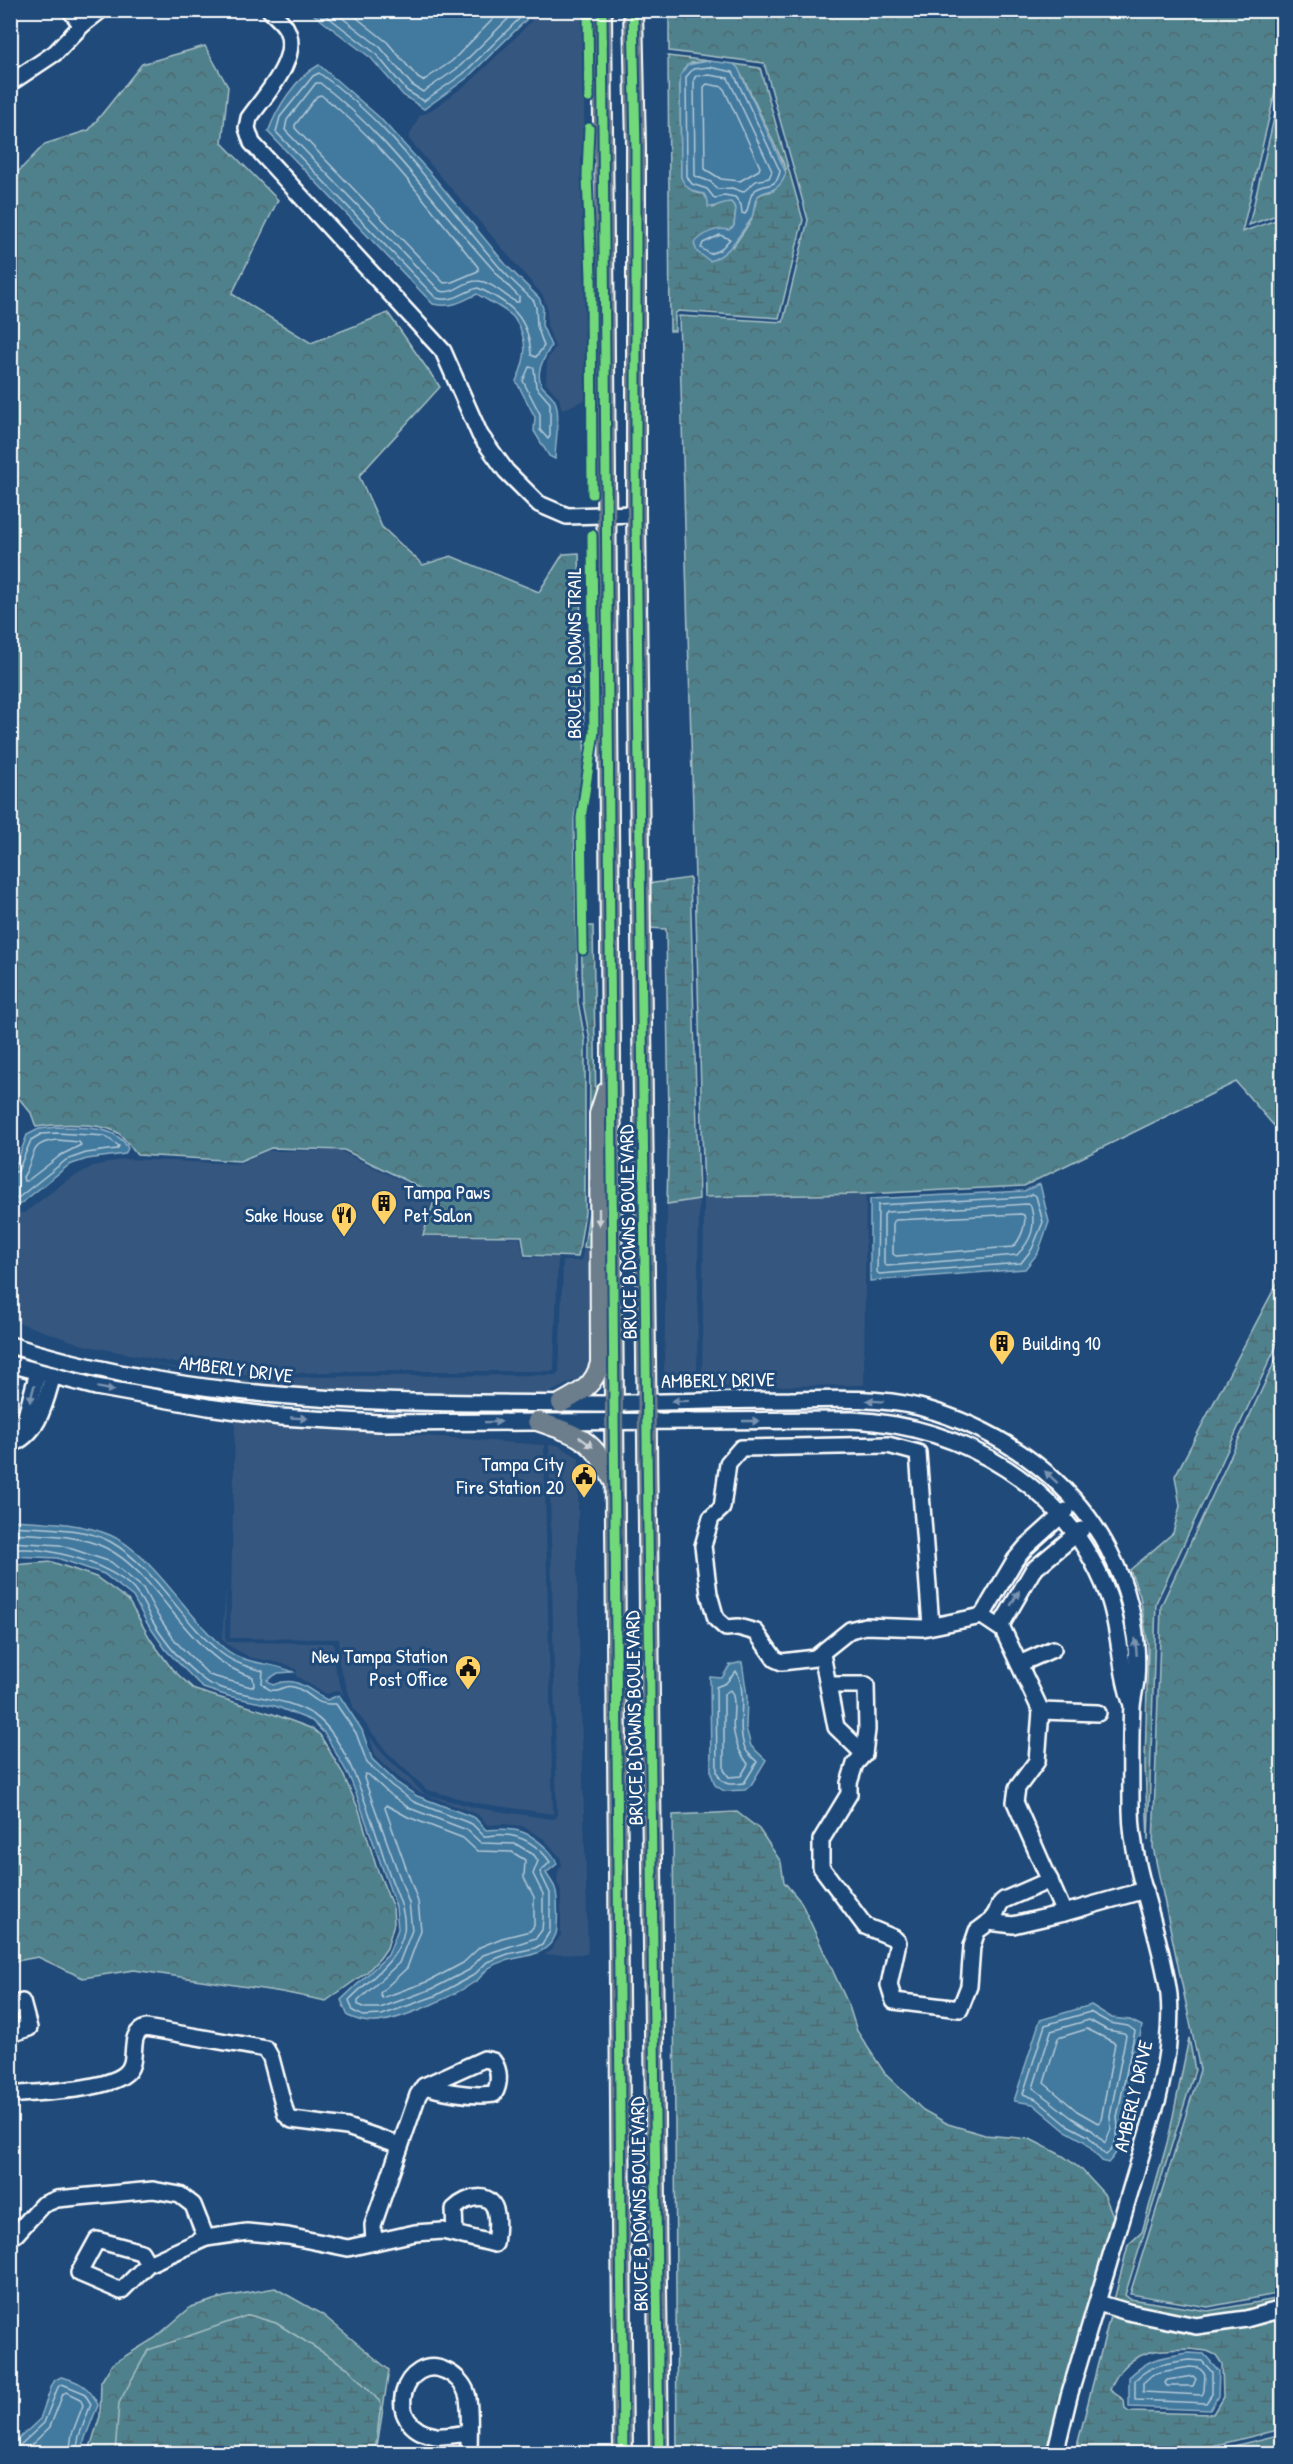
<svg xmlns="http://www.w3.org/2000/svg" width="1293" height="2464" font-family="'Patrick Hand',sans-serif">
	<defs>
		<pattern id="forest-crowns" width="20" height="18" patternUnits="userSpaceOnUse" patternTransform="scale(1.5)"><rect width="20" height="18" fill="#50818c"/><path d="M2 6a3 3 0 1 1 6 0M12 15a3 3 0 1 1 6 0" fill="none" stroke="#4e696f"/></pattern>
		<pattern id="wetland-marsh" width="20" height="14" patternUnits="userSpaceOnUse" patternTransform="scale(1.5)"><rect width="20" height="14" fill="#50818c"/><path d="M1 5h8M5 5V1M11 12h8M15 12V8" fill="none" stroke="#4e696f"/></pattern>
	</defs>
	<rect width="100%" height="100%" fill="#1f4a7a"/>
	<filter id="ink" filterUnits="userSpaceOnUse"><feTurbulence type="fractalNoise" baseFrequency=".0167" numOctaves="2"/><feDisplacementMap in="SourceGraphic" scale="12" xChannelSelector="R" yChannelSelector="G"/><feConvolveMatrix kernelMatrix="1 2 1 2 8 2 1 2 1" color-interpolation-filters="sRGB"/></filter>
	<g filter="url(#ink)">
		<g fill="#35567e">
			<polygon points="530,11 584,11 585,400 562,410 559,398 546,383 547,360 555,347 547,325 547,307 543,296 408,138 420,115 427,113 470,82 519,34 531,21"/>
			<polygon points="267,1151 340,1151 433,1196 423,1235 520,1238 524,1258 558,1257 554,1371 359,1371 236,1375 83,1345 11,1320 11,1212 24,1213 66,1181 93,1166 124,1159 241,1164"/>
			<polygon points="866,1194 864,1385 702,1387 704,1197"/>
			<polygon points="699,1199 697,1388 677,1384 664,1372 667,1204"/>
			<polygon points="584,1247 594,1248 595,1361 584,1376 542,1396 503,1393 321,1390 255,1386 129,1359 237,1379 359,1376 556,1375 559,1371 563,1261 581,1261"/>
			<polygon points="235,1421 544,1445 553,1814 477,1803 427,1790 387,1752 354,1709 339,1664 339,1639 230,1638"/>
			<polygon points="549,1445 558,1445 579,1458 577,1571 588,1950 587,1954 544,1955 550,1951 561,1935 561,1891 557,1882 558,1871 562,1865 560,1857 544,1839 522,1826 503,1824 488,1825 477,1814 418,1792 399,1778 376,1757 369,1736 384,1755 425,1794 477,1808 553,1819 557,1817"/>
			<polygon points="226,1585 225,1638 227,1642 334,1643 334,1665 344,1696 339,1690 327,1694 317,1689 296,1676 297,1670 288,1665 249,1657 228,1645 222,1639"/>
		</g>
		<g fill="url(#forest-crowns)" stroke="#a8c0c6" stroke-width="1.5">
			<polygon points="669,11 1282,11 1282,63 1242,232 1282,218 1282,1135 1236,1082 1024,1186 866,1194 704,1197 679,316 783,322 808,220 764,63 669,51"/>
			<path d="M205,46L228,87L222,143L278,200L232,294L311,343L388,313L440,387L359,476L382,527L423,565L451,556L539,592L563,554L579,553L585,767L574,818L578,1002L585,1040V1212L578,1257L525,1255L522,1236L423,1235L436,1195L344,1150L271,1148L240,1161L137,1155C131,1148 125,1138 118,1133C101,1122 56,1124 36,1127L31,1113L11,1089V186L13,177L45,144L89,130L142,64Z"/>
			<polygon points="1282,84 1282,213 1249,225"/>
			<polygon points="1282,1346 1282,2293 1208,2307 1130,2294 1200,2070 1153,1847 1161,1606"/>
			<polygon points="52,1562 96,1577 128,1600 151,1640 172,1669 195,1690 273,1714 313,1729 320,1735 342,1772 359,1810 376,1866 393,1908 394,1923 387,1948 380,1958 367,1972 326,2001 282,1992 134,1970 83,1978 38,1957 11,1962 11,1565"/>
			<polygon points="275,2288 323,2315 389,2370 376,2453 88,2454 100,2416 101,2382 112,2364 155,2338 191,2307 224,2297"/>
			<polygon points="1282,2434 1282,2453 1205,2453"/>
		</g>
		<g fill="url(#wetland-marsh)" stroke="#a8c0c6" stroke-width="1.5" fill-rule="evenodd">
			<polygon points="668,56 709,61 691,63 680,82 681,177 697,193 704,194 713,208 724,201 731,202 736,208 734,226 729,230 733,247 751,221 757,197 763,193 773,191 786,169 744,79 734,64 760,68 803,220 779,318 678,311 675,314 675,331 670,331"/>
			<polygon points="690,878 699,1199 667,1204 669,1121 666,929 648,928 647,884"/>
			<polygon points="581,926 593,926 596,1105 594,1248 584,1247 589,1212 590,1040 583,1002"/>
			<polygon points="1282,1274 1282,1334 1156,1603 1148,1841 1145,1765 1148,1646 1140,1596 1130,1570 1173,1533 1180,1506 1175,1476"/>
			<polygon points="737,1812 759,1829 781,1862 784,1882 801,1902 849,2006 857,2031 886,2075 923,2110 948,2124 985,2135 1030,2139 1063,2156 1082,2170 1104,2194 1116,2223 1059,2453 677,2453 673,1815"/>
			<path d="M1189,2038L1195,2070L1125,2295L1130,2299L1208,2311L1282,2298L1281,2346L1282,2351V2429L1184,2453L1075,2454L1128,2245L1142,2232L1169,2136ZM1189,2349L1207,2351L1216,2355L1222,2364L1223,2397L1213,2414L1129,2412L1125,2409L1124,2400L1110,2390C1117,2369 1134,2355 1155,2351C1165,2349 1178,2350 1189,2349Z"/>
			<polygon points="249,2315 276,2323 348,2368 381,2403 375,2453 115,2453 119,2403 148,2350"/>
		</g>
		<g fill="#42799e" stroke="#8eafc5" stroke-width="1.5">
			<polygon points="525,11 526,20 467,78 424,109 403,95 371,58 309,11"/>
			<path d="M709,61L734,64L738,68L786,173C778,197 762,187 756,199C754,204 754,212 752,217C750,222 747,225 744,229C733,244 728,254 710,261L697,252L694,243C705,233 715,227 729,230L734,226L736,208L731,202C722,201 717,208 708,207V201L704,194C692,192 685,188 681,177L680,76L687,65Z"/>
			<path d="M319,65L379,117L432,175L507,266L539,298L543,308L542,325L551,346C545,357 534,372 542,386C546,391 553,395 555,401C561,413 555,444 555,459L549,456L534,431L535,417L516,381C527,358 529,340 514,318C508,310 486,300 477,294C461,302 452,308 433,304L268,132C277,108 295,78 319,65Z"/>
			<path d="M57,1127C80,1128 115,1124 128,1148L125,1154L87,1159L69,1165L19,1205L11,1203V1178L27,1135L39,1129Z"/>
			<polygon points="1040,1184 1049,1222 1038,1253 1025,1269 870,1281 870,1199 1024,1191"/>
			<path d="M11,1520C44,1522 79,1522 110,1535C151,1552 188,1618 224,1648C246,1666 270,1661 293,1672L278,1673L267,1680L273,1685C298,1675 306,1689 327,1700L339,1695L362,1730L372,1759L396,1782L417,1796L475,1818L486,1830C497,1829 508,1828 519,1831C532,1834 554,1852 557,1864L546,1873C549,1878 553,1883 555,1888C558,1895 558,1927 556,1934C545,1963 509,1953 489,1968C484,1971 481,1978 476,1981C456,1995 407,2017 383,2021C371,2024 359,2021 348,2016L341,2000L388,1955L398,1929L396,1907L357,1796L349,1776L325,1734L312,1721L275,1706L228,1696L203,1688L166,1650L147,1623L133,1597L104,1574L57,1558L11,1556Z"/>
			<polygon points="742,1662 747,1696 746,1728 751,1746 766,1760 751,1785 745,1790 724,1791 715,1785 711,1773 710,1677 722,1678 730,1665"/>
			<path d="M1091,2005L1112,2018L1130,2020L1142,2026L1123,2118C1127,2136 1120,2150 1108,2163L1102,2161L1084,2141L1064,2130L1033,2104L1014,2101L1040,2020Z"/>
			<path d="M1189,2353L1204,2354L1219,2371L1218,2396L1210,2410L1129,2407V2377C1152,2356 1160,2358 1189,2353Z"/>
			<path d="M61,2377C79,2381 90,2387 98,2405L85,2438L82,2453H11V2446L40,2419L52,2385L55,2380Z"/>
		</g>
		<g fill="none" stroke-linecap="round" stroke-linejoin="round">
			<g stroke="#b3c9d8" stroke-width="1.5">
				<polyline points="319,10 375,53 407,91 424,101 463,74 519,19 519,10"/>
				<polyline points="332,10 380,47 412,85 423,92 458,68 511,16 512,10"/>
				<polyline points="347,10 387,42 418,78 423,81 452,61 502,10"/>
				<path d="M709,67L733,72L780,171C776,191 766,181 754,191C748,197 750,208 745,214L742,213L741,205L735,197L724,195L715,199L707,189L692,184L687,177L686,77L693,69Z"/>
				<path d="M319,73C393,125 443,202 501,269C511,280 523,291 534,301L536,308L537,326L544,346L536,357L531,355C529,318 511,303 478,288C462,292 454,303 436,298L276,132L280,117L313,76Z"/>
				<polygon points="709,75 728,78 772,171 769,178 756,181 743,192 732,188 717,189 711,182 695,176 694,79 696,76"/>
				<path d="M316,83H320C398,143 450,228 519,297V302H516C505,296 489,280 477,281C462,281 455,295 440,291L285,130L287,120Z"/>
				<polygon points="707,84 723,87 760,167 759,170 740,181 721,179 705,169 704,87"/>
				<path d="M321,95C383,142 430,208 478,267V271L452,282L444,283L295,128V125L317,96Z"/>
				<polygon points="720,235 730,239 720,250 710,254 701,248 703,243"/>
				<polygon points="529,367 534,368 536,387 550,403 550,436 548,439 540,430 540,414 523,381"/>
				<path d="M57,1140L79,1142L81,1145L61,1155L27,1181H24L23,1177C37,1156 27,1143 57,1140Z"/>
				<polyline points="10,1174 18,1171 31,1140 41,1134 57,1133 105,1136 119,1146 117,1149 86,1153 66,1160 18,1198 10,1198"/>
				<polygon points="1033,1194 1036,1196 1043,1222 1032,1249 1021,1263 879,1274 877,1272 878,1205 1025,1197"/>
				<path d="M1028,1204L1031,1206C1036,1226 1032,1240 1017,1255L887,1266L884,1264V1215L886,1212Z"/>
				<path d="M1021,1214L1024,1215C1027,1225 1020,1240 1013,1247L896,1256L893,1254V1223L895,1220Z"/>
				<path d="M10,1526C40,1528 85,1527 111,1542C156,1568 180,1620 221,1653C234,1663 248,1667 263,1671L262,1683C276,1700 282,1681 297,1688C316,1696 312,1705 336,1704L356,1733L367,1763L392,1786L414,1802L472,1824L484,1836C490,1836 497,1834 504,1835C522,1835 540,1847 550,1862L540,1872L550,1893V1931L542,1944L535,1948L508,1954L487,1962L474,1975L435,1996L382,2015L363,2016L353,2011L349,2000C369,1979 399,1961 404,1931C407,1910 394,1889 388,1870C375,1831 349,1738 315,1716C289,1698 254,1698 225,1689C218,1686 209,1685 204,1680C183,1664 164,1641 151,1619C147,1611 144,1602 138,1595C119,1565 44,1544 10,1550"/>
				<path d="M10,1533C41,1535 77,1534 106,1548C161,1575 188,1660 253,1677L254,1686L251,1687L209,1675L176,1642L158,1616L143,1588L111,1562L60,1545L10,1542"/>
				<path d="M736,1671C749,1692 735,1724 745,1748C747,1754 754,1758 757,1762L744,1783C730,1785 722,1786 717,1772L716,1687L726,1683Z"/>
				<path d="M730,1690C738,1699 731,1720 734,1733C736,1746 741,1754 748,1764L741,1776L729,1777L724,1770V1694Z"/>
				<polygon points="365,1774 369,1775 388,1793 409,1808 467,1830 481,1843 516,1844 534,1855 538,1861 533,1874 543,1894 543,1918 542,1930 536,1938 483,1955 469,1970 432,1989 380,2008 365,2008 358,2005 358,2001 399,1963 412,1930 409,1903 364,1778"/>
				<polygon points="386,1805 408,1817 463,1838 477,1851 512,1852 525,1860 524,1878 534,1897 534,1926 530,1931 502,1938 480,1947 463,1963 429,1981 382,1998 380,1993 407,1968 421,1930 418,1902 385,1808"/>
				<path d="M1090,2012L1110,2023L1128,2026L1135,2031L1117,2117C1119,2131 1118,2145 1106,2155L1088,2136L1067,2125L1036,2099L1023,2094L1045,2025Z"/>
				<polygon points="1089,2020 1107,2030 1124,2033 1126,2035 1110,2116 1111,2129 1105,2143 1093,2131 1072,2118 1033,2088 1051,2031"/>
				<polygon points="1087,2029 1115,2043 1101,2120 1098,2123 1077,2111 1044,2083 1058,2038"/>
				<path d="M1189,2360L1202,2361L1212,2372V2394L1206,2403L1135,2400V2380C1151,2364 1168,2363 1189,2360Z"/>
				<polygon points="1190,2367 1199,2368 1205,2374 1204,2391 1202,2395 1143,2392 1143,2383 1152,2375 1160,2372"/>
				<polygon points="1193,2376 1196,2379 1193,2386 1167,2386 1165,2383 1167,2380"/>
				<polyline points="10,2450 17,2448 44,2423 58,2387 62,2384 84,2393 91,2404 79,2436 76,2454"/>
				<polyline points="22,2454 50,2427 63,2394 66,2392 80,2399 83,2405 72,2434 69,2454"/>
			</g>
			<g stroke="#fff" stroke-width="20">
				<g id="minor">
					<path d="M270,10C275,16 283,22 286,28C302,57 265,95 249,118L247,128L252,143L443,351L480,435L506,471L539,504L567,516L636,514"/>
					<polyline points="82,25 101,10"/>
					<polyline points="10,83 55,53 82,25 70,10"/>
					<path d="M10,1345C162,1393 321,1402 479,1403C520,1403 560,1404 600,1404C664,1402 727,1400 790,1400C833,1399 877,1397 919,1407C1002,1429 1079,1483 1115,1563C1132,1599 1139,1641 1136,1680C1135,1689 1133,1697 1132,1706C1130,1740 1131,1776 1131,1810C1132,1873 1161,1932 1169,1995C1172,2030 1166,2064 1158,2098L1069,2396L1055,2454"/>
					<path d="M10,1364L96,1387L208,1407L281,1417L379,1423L852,1420C964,1426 1067,1486 1108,1595C1121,1630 1119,1668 1131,1702"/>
					<polyline points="10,1435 26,1416 38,1372"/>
					<path d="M10,1445C40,1433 45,1402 53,1375"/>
					<polyline points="982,1616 1015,1560 1026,1547 1066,1511"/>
					<polyline points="931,1626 918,1453 888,1445 741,1448 728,1463 722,1508 711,1518 703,1546 709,1594 716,1619 726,1628 738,1627 756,1632 775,1659 782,1662 815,1658 850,1630 865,1626 923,1628 982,1616 1003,1630 1041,1711 1037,1761 1017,1788 1015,1802 1064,1913 1145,1890"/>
					<polyline points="1000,1627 1033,1570 1081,1530"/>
					<path d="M822,1654L836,1727L864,1754L855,1764L849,1783V1794L821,1840V1867L865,1926L894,1938L898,1942L889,1985L894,2001L960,2009L969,1986L972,1946L977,1931C984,1926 992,1921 996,1913C999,1907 998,1904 1004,1900L1050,1880"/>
					<polyline points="1019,1664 1053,1649"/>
					<polyline points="829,1685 866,1685 867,1730 864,1754"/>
					<polyline points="1041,1711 1098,1713"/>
					<polyline points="989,1922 1013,1925 1064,1913"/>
					<polyline points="10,2006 22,2002 29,2028 10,2034"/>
					<path d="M10,2095C38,2092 104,2091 125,2074C141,2062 125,2033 146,2028L266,2049L271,2058L286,2115L292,2120L347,2127L400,2145"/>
					<polyline points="10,2234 16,2234 42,2205 57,2199 153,2190 180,2195 193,2205 206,2238 148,2264 121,2291 79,2273 97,2240 141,2252 148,2264"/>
					<path d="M206,2238L247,2232L288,2236L348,2248L415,2233L443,2231L495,2244C496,2235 498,2224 496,2214C493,2190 467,2196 454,2209L455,2234"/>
					<path d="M374,2242L373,2225L418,2095L424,2086L484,2059L493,2061C500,2070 500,2084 494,2094C472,2097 446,2092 424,2086"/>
					<polyline points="1098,2303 1128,2312 1196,2326 1246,2319 1282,2309"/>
					<path d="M469,2433C458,2434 446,2437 436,2436C378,2427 405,2351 446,2371C455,2375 464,2384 467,2394C471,2407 469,2438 469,2454"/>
				</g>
			</g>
			<g stroke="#fff" stroke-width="22">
				<g id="major">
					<polyline points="602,10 623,2454"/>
					<polyline points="633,10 636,147 636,514 659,2454"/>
					<path d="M561,1403C580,1393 595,1385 600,1363L599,1114L606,1092"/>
					<path d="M537,1421C577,1435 594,1438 612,1479"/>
				</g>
			</g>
			<use href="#minor" stroke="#1f4a7a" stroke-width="15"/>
			<use href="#major" stroke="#6c7d8b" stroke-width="18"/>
			<g stroke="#1f4a7a" stroke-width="13">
				<g id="cycleway">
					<polyline points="588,10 589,98"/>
					<polyline points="602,10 623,2454"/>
					<polyline points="633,10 636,147 636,514 659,2454"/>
					<polyline points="589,128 587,175 591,276 592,494"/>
					<polyline points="583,950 581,818 594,732 592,535"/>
				</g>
			</g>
			<use href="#cycleway" stroke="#71d979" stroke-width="9"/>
		</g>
		<defs><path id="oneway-solid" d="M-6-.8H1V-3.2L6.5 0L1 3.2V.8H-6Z" transform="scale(1.5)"/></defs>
		<g fill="#ccd2d6">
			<use href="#oneway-solid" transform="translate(599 1217) rotate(90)"/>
			<use href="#oneway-solid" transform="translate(586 1442) rotate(36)"/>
		</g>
		<g fill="#7992af">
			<use href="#oneway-solid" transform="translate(106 1389) rotate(10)"/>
			<use href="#oneway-solid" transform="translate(32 1394) rotate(105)"/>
			<use href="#oneway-solid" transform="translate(680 1401) rotate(179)"/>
			<use href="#oneway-solid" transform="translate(875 1401) rotate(-176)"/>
			<use href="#oneway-solid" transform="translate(299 1418) rotate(3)"/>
			<use href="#oneway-solid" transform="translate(751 1421)"/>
			<use href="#oneway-solid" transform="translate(493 1422) rotate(-1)"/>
			<use href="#oneway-solid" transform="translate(1051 1477) rotate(-137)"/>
			<use href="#oneway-solid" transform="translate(1015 1598) rotate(-60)"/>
			<use href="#oneway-solid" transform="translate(1136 1647) rotate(-95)"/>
		</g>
	</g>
	<defs>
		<g id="building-pin" transform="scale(1.35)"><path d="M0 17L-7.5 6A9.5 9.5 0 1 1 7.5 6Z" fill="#ffd166" stroke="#1f4a7a"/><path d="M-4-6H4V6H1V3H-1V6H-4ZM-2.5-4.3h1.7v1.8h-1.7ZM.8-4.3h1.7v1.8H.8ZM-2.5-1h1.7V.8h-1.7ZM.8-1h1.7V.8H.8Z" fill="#111"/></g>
		<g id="restaurant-pin" transform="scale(1.35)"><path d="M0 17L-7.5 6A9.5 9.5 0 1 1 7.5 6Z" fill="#ffd166" stroke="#1f4a7a"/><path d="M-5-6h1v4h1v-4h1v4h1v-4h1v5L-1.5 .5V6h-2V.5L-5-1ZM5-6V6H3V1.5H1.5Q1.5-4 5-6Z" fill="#111"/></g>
		<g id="civic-pin" transform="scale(1.35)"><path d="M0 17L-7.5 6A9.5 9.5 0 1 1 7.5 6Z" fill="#ffd166" stroke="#1f4a7a"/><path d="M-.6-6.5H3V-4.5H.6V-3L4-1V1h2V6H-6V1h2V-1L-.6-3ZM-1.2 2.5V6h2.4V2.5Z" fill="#111"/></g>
	</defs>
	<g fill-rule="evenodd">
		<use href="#building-pin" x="384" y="1203"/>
		<use href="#restaurant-pin" x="344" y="1215"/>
		<use href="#building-pin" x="1002" y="1343"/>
		<use href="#civic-pin" x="584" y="1476"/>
		<use href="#civic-pin" x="468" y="1668"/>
	</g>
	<g text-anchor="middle" stroke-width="6" stroke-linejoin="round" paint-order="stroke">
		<g font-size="20" fill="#fff" stroke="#1f4a7a">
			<text transform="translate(574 653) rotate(-90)" y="7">BRUCE B. DOWNS TRAIL</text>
			<text transform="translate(628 1232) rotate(-91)" y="7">BRUCE B DOWNS BOULEVARD</text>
			<text transform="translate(236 1369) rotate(7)" y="7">AMBERLY DRIVE</text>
			<text transform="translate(718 1380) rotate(-1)" y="7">AMBERLY DRIVE</text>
			<text transform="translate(634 1718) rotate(-91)" y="7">BRUCE B DOWNS BOULEVARD</text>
			<text transform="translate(1133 2096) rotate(-77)" y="7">AMBERLY DRIVE</text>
			<text transform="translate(639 2204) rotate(-91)" y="7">BRUCE B DOWNS BOULEVARD</text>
		</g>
		<g font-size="20" fill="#fff" stroke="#1f4a7a" text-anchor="end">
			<text x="404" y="1199" text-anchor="start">Tampa Paws<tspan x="404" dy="23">Pet Salon</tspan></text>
			<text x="324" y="1222">Sake House</text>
			<text x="1022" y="1350" text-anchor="start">Building 10</text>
			<text x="564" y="1471">Tampa City<tspan x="564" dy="23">Fire Station 20</tspan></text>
			<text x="448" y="1663">New Tampa Station<tspan x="448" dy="23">Post Office</tspan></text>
		</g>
	</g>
	<rect width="1293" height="2464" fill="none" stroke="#1f4a7a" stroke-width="36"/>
	<rect x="18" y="18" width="1257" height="2428" fill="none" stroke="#fff" stroke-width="2" filter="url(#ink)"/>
</svg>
